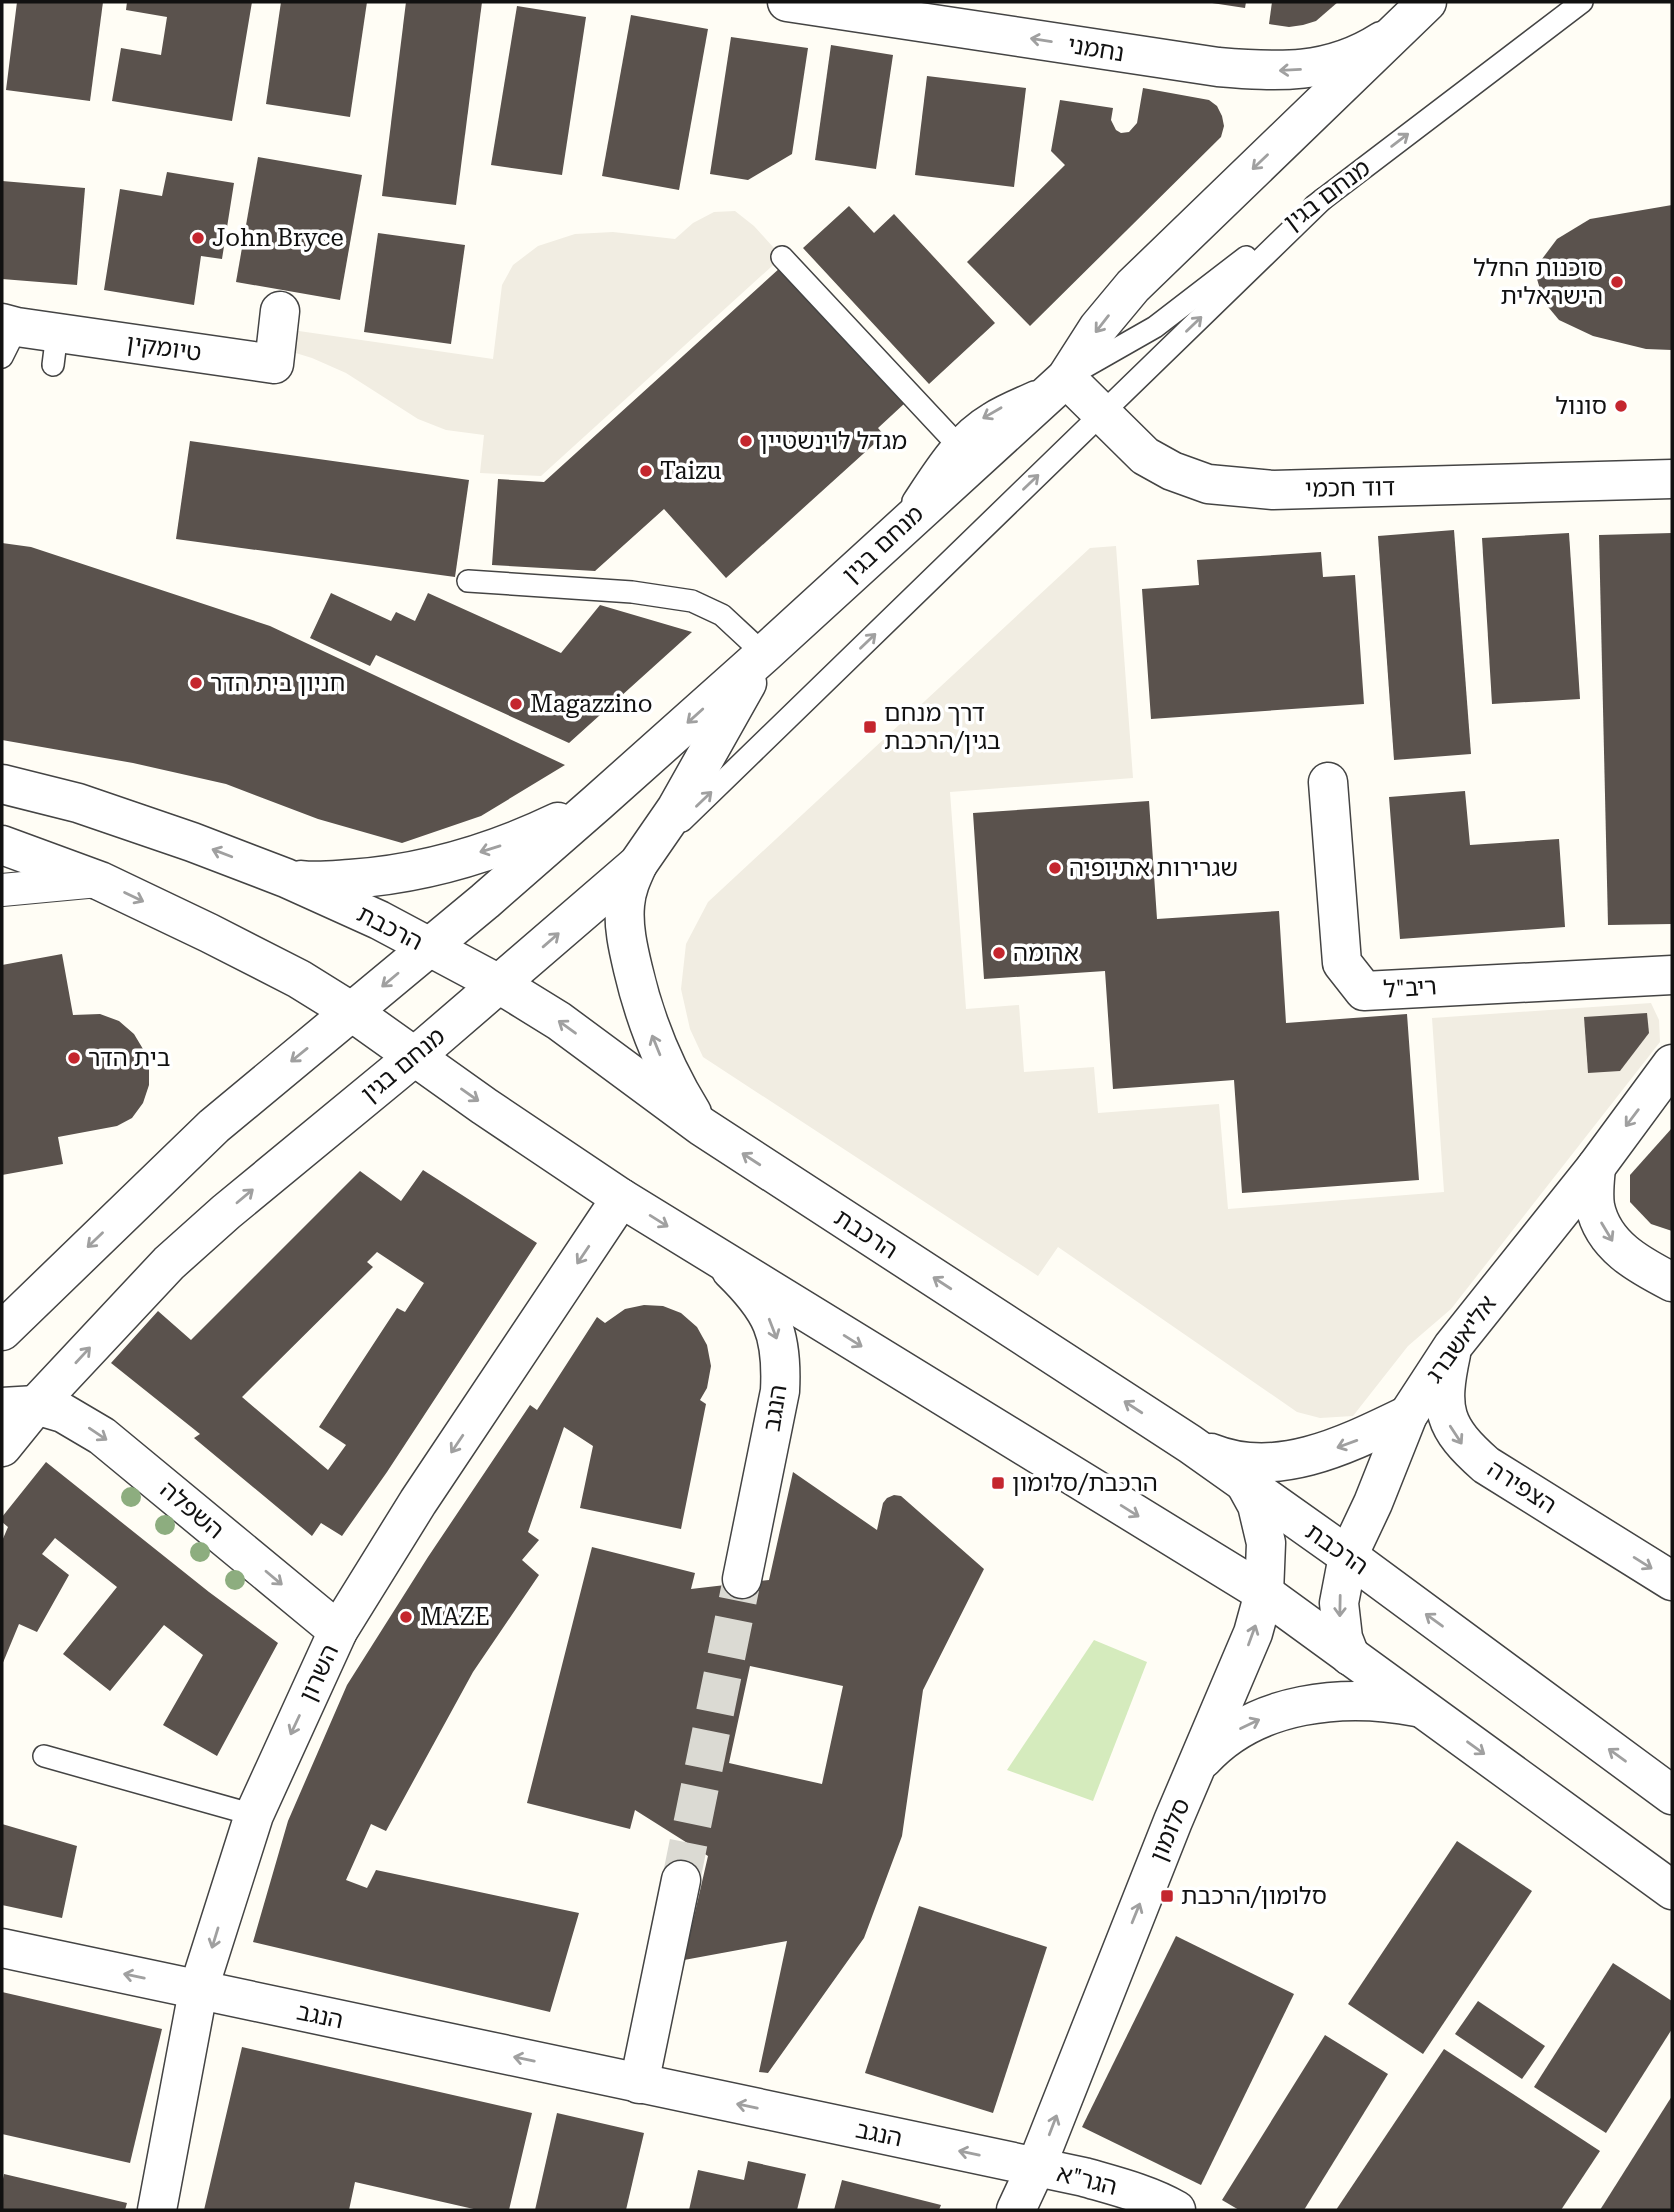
<svg xmlns="http://www.w3.org/2000/svg" width="1674" height="2212" font-family="'Roboto Serif','Noto Sans Hebrew',serif">
	<rect width="100%" height="100%" fill="#fffdf5"/>
	<polygon fill="#d5ebbd" points="1094,1640 1147,1662 1093,1801 1007,1770"/>
	<g fill="#f1ede2">
		<polygon points="735,211 754,226 782,257 541,476 480,473 484,435 446,430 418,419 346,373 312,358 276,347 278,328 493,359 502,285 513,265 538,246 575,234 613,232 675,239 693,223 714,212"/>
		<polygon points="1116,546 1133,778 950,792 966,1009 1019,1005 1024,1072 1094,1067 1098,1113 1219,1104 1228,1209 1444,1192 1432,1018 1651,1003 1659,1020 1660,1042 1451,1309 1408,1346 1353,1416 1320,1418 1297,1412 1058,1247 1038,1276 703,1057 690,1029 681,989 686,944 708,902 1090,548"/>
	</g>
	<g fill="#5a524d" fill-rule="evenodd">
		<polygon points="17,2 103,2 90,101 6,90"/>
		<polygon points="127,2 252,2 232,121 112,101 121,48 161,55 167,17 126,10"/>
		<polygon points="281,2 367,2 350,117 266,104"/>
		<polygon points="406,2 482,2 456,205 382,196"/>
		<polygon points="1213,2 1246,2 1245,8 1212,3"/>
		<polygon points="1272,2 1338,2 1316,21 1303,25 1289,27 1269,24"/>
		<polygon points="517,6 586,17 562,175 491,165"/>
		<polygon points="631,15 708,29 679,190 602,176"/>
		<polygon points="731,37 808,48 792,154 748,180 710,174"/>
		<polygon points="831,45 893,55 876,169 815,160"/>
		<polygon points="927,76 1026,88 1014,187 915,175"/>
		<polygon points="1143,88 1209,100 1217,106 1222,116 1224,126 1221,137 1030,326 967,262 1065,165 1051,151 1060,100 1113,108 1111,120 1116,130 1121,133 1129,132 1137,123"/>
		<polygon points="258,157 362,175 340,300 236,282"/>
		<polygon points="167,172 234,183 222,259 201,256 194,305 104,290 120,189 162,196"/>
		<polygon points="2,181 85,188 77,285 2,279"/>
		<polygon points="1672,205 1672,350 1646,349 1593,336 1559,320 1544,302 1537,279 1542,259 1557,239 1590,219"/>
		<polygon points="849,206 874,233 894,214 995,323 929,384 803,248"/>
		<polygon points="378,233 465,245 451,344 364,332"/>
		<polygon points="781,267 905,403 878,428 884,435 726,578 664,509 595,571 492,565 498,479 544,482"/>
		<polygon points="190,441 469,480 455,577 176,539"/>
		<polygon points="1454,530 1471,754 1394,760 1378,536"/>
		<polygon points="1569,533 1580,699 1492,704 1482,538"/>
		<polygon points="1672,533 1672,924 1608,925 1599,535"/>
		<polygon points="2,543 31,547 270,626 565,765 481,816 402,843 318,819 226,784 133,763 2,740"/>
		<polygon points="1321,552 1323,577 1355,575 1364,704 1151,719 1142,589 1199,585 1197,560"/>
		<polygon points="331,593 391,621 396,612 415,621 428,593 561,653 600,605 692,632 569,743 376,655 370,666 310,638"/>
		<polygon points="1465,791 1470,845 1559,839 1565,927 1400,939 1389,797"/>
		<polygon points="1149,801 1157,919 1279,911 1286,1023 1407,1014 1419,1180 1242,1193 1234,1080 1113,1089 1105,971 984,979 973,813"/>
		<polygon points="62,954 73,1015 100,1014 119,1021 134,1034 143,1049 149,1067 149,1085 143,1103 132,1118 117,1126 58,1137 63,1164 2,1175 2,965"/>
		<polygon points="1647,1013 1649,1033 1620,1071 1588,1073 1584,1017"/>
		<polygon points="1672,1128 1672,1231 1651,1224 1630,1202 1630,1175"/>
		<path d="M423,1170L537,1243L387,1472L342,1536L321,1523L312,1536L194,1438L200,1434L111,1363L158,1311L191,1340L360,1171L401,1201ZM377,1252L424,1283L405,1312L397,1308L319,1427L346,1445L328,1470L242,1397L373,1267L367,1262Z"/>
		<polygon points="644,1305 663,1306 681,1313 697,1327 707,1345 711,1366 707,1388 700,1400 706,1404 681,1529 580,1508 593,1446 564,1427 528,1532 539,1540 522,1560 539,1575 473,1672 386,1831 371,1824 346,1880 367,1888 376,1870 579,1913 550,2012 253,1942 288,1821 347,1685 428,1557 530,1405 537,1410 597,1317 605,1323 625,1309"/>
		<polygon points="46,1462 209,1592 278,1643 217,1756 163,1725 203,1655 164,1625 110,1691 63,1654 117,1587 55,1538 42,1554 69,1575 37,1632 19,1624 2,1665 2,1541 8,1527 2,1522 2,1517"/>
		<path d="M793,1472L877,1530L883,1503L887,1498L894,1495L901,1496L984,1569L923,1690L902,1836L864,1938L768,2073L759,2072L787,1941L684,1960L708,1856L635,1810L630,1829L527,1803L592,1547L695,1573L691,1589L769,1580ZM750,1666L843,1686L822,1784L729,1763Z"/>
		<polygon points="2,1824 77,1846 62,1918 2,1905"/>
		<polygon points="1457,1841 1532,1891 1423,2054 1348,2004"/>
		<polygon points="919,1906 1047,1947 993,2113 865,2073"/>
		<polygon points="1176,1936 1294,1994 1201,2185 1082,2127"/>
		<polygon points="1613,1963 1672,2001 1672,2029 1606,2133 1534,2087"/>
		<polygon points="2,1992 162,2029 130,2163 2,2134"/>
		<polygon points="1478,2001 1545,2046 1522,2079 1455,2034"/>
		<polygon points="1325,2035 1388,2074 1304,2210 1239,2210 1222,2200"/>
		<polygon points="242,2047 532,2113 509,2210 478,2210 355,2182 349,2210 204,2210"/>
		<polygon points="1444,2049 1600,2151 1561,2210 1336,2210"/>
		<polygon points="1672,2096 1672,2210 1600,2210"/>
		<polygon points="557,2113 644,2133 626,2210 535,2210"/>
		<polygon points="748,2161 806,2174 797,2210 689,2210 698,2170 744,2180"/>
		<polygon points="4,2174 127,2203 125,2210 2,2210 2,2184"/>
		<polygon points="842,2180 941,2205 939,2210 834,2210"/>
	</g>
	<g fill="none" stroke-linecap="round" stroke-linejoin="round">
		<polyline stroke="#dbdad3" stroke-width="38" stroke-dasharray="38 19" stroke-linecap="butt" points="681,1880 742,1579"/>
		<g stroke="#444" stroke-width="24">
			<g id="service">
				<polyline points="1314,206 1582,2"/>
				<polyline points="782,257 955,442"/>
				<polyline points="2,357 17,327"/>
				<polyline points="53,365 57,333"/>
				<polyline points="1076,372 1155,327 1246,257"/>
				<path d="M913,501C934,469 955,434 989,414C1003,405 1019,399 1034,392"/>
				<polyline points="468,581 632,592 692,601 722,615 764,654"/>
				<polyline points="682,821 1323,199"/>
				<polyline points="44,1756 254,1815"/>
			</g>
		</g>
		<g stroke="#444" stroke-width="34">
			<polyline id="pedestrian" points="2,890 98,881"/>
		</g>
		<g stroke="#444" stroke-width="41">
			<g id="minor">
				<path d="M787,2L1218,67C1278,72 1329,75 1382,41"/>
				<polyline points="2,323 17,327 274,364 280,311"/>
				<polyline points="1066,378 1145,456 1172,471 1208,484 1273,490 1672,479"/>
				<polyline points="1328,782 1342,963 1364,991 1672,975"/>
				<path d="M1596,1167C1595,1179 1593,1193 1595,1206C1603,1246 1639,1265 1672,1282"/>
				<path d="M731,1270C772,1310 783,1333 780,1391L742,1579"/>
				<path d="M1451,1354C1439,1410 1443,1427 1486,1465L1672,1581"/>
				<polyline points="2,1407 36,1405 63,1413 102,1436 338,1631"/>
				<polyline points="1350,1656 1343,1638 1339,1603 1348,1556 1373,1503 1408,1415 1453,1346 1596,1167 1672,1064"/>
				<path d="M2,1948L1084,2177C1115,2186 1148,2194 1176,2210"/>
				<polyline points="639,2084 681,1880"/>
				<polyline points="157,2210 198,1991 254,1815 338,1631 418,1502 621,1198"/>
			</g>
		</g>
		<g stroke="#444" stroke-width="41">
			<g id="tertiary">
				<polyline points="2,784 78,803 192,842 286,878 379,920 499,984 559,1021 701,1126 1190,1444 1348,1556 1672,1795"/>
				<polyline points="2,845 100,881 209,933 299,979 352,1012 484,1106 621,1198 1264,1593 1672,1890"/>
				<path d="M638,864C632,877 626,890 625,905C623,926 628,948 633,969C645,1021 664,1068 692,1113"/>
				<path d="M301,880C317,882 334,880 350,879C421,874 493,853 558,822"/>
				<polyline points="2,1331 214,1126 485,901 597,803 764,654 1066,378 1098,328 1133,286 1427,2"/>
				<polyline points="2,1447 36,1405 169,1263 226,1212 414,1057 638,864 676,809 747,683"/>
				<path d="M1211,1453C1278,1480 1348,1444 1408,1415"/>
				<path d="M1203,1759C1256,1701 1344,1693 1417,1707"/>
				<polyline points="1016,2210 1036,2167 1173,1821 1253,1633 1264,1593 1266,1543 1257,1505 1246,1485"/>
			</g>
		</g>
		<use href="#service" stroke="#fff" stroke-width="21"/>
		<use href="#pedestrian" stroke="#fff" stroke-width="32"/>
		<use href="#minor" stroke="#fff" stroke-width="38"/>
		<use href="#tertiary" stroke="#fff" stroke-width="38"/>
	</g>
	<g fill="#8dad7f">
		<circle cx="131" cy="1497" r="10"/>
		<circle cx="165" cy="1525" r="10"/>
		<circle cx="200" cy="1552" r="10"/>
		<circle cx="235" cy="1580" r="10"/>
	</g>
	<defs><path id="oneway-shaft" d="M-6 0H5M1.5-3L5.5 0L1.5 3" fill="none" stroke-width="1.6" stroke-linecap="round" stroke-linejoin="round" transform="scale(1.75)"/></defs>
	<g stroke="#a0a0a0">
		<use href="#oneway-shaft" transform="translate(1041 40) rotate(-171)"/>
		<use href="#oneway-shaft" transform="translate(1290 70) rotate(177)"/>
		<use href="#oneway-shaft" transform="translate(1400 140) rotate(-37)"/>
		<use href="#oneway-shaft" transform="translate(1260 162) rotate(136)"/>
		<use href="#oneway-shaft" transform="translate(1102 324) rotate(128)"/>
		<use href="#oneway-shaft" transform="translate(1194 324) rotate(-44)"/>
		<use href="#oneway-shaft" transform="translate(992 413) rotate(150)"/>
		<use href="#oneway-shaft" transform="translate(1031 482) rotate(-44)"/>
		<use href="#oneway-shaft" transform="translate(868 641) rotate(-44)"/>
		<use href="#oneway-shaft" transform="translate(695 716) rotate(138)"/>
		<use href="#oneway-shaft" transform="translate(704 799) rotate(-44)"/>
		<use href="#oneway-shaft" transform="translate(490 849) rotate(163)"/>
		<use href="#oneway-shaft" transform="translate(222 853) rotate(-159)"/>
		<use href="#oneway-shaft" transform="translate(134 897) rotate(26)"/>
		<use href="#oneway-shaft" transform="translate(551 940) rotate(-41)"/>
		<use href="#oneway-shaft" transform="translate(390 980) rotate(140)"/>
		<use href="#oneway-shaft" transform="translate(567 1027) rotate(-144)"/>
		<use href="#oneway-shaft" transform="translate(656 1045) rotate(-112)"/>
		<use href="#oneway-shaft" transform="translate(299 1055) rotate(141)"/>
		<use href="#oneway-shaft" transform="translate(470 1095) rotate(35)"/>
		<use href="#oneway-shaft" transform="translate(1632 1118) rotate(127)"/>
		<use href="#oneway-shaft" transform="translate(751 1159) rotate(-147)"/>
		<use href="#oneway-shaft" transform="translate(245 1196) rotate(-40)"/>
		<use href="#oneway-shaft" transform="translate(659 1221) rotate(32)"/>
		<use href="#oneway-shaft" transform="translate(1607 1232) rotate(59)"/>
		<use href="#oneway-shaft" transform="translate(95 1240) rotate(136)"/>
		<use href="#oneway-shaft" transform="translate(583 1255) rotate(124)"/>
		<use href="#oneway-shaft" transform="translate(942 1283) rotate(-147)"/>
		<use href="#oneway-shaft" transform="translate(773 1329) rotate(69)"/>
		<use href="#oneway-shaft" transform="translate(853 1341) rotate(32)"/>
		<use href="#oneway-shaft" transform="translate(83 1355) rotate(-47)"/>
		<use href="#oneway-shaft" transform="translate(1133 1407) rotate(-147)"/>
		<use href="#oneway-shaft" transform="translate(98 1434) rotate(34)"/>
		<use href="#oneway-shaft" transform="translate(1456 1435) rotate(57)"/>
		<use href="#oneway-shaft" transform="translate(457 1444) rotate(124)"/>
		<use href="#oneway-shaft" transform="translate(1347 1444) rotate(160)"/>
		<use href="#oneway-shaft" transform="translate(1130 1511) rotate(32)"/>
		<use href="#oneway-shaft" transform="translate(1643 1563) rotate(32)"/>
		<use href="#oneway-shaft" transform="translate(274 1578) rotate(40)"/>
		<use href="#oneway-shaft" transform="translate(1340 1606) rotate(91)"/>
		<use href="#oneway-shaft" transform="translate(1434 1620) rotate(-144)"/>
		<use href="#oneway-shaft" transform="translate(1252 1635) rotate(-70)"/>
		<use href="#oneway-shaft" transform="translate(1250 1724) rotate(-26)"/>
		<use href="#oneway-shaft" transform="translate(295 1725) rotate(115)"/>
		<use href="#oneway-shaft" transform="translate(1476 1748) rotate(36)"/>
		<use href="#oneway-shaft" transform="translate(1617 1755) rotate(-144)"/>
		<use href="#oneway-shaft" transform="translate(1136 1913) rotate(-68)"/>
		<use href="#oneway-shaft" transform="translate(215 1938) rotate(107)"/>
		<use href="#oneway-shaft" transform="translate(134 1976) rotate(-168)"/>
		<use href="#oneway-shaft" transform="translate(524 2059) rotate(-168)"/>
		<use href="#oneway-shaft" transform="translate(747 2106) rotate(-168)"/>
		<use href="#oneway-shaft" transform="translate(1053 2125) rotate(-69)"/>
		<use href="#oneway-shaft" transform="translate(969 2153) rotate(-168)"/>
	</g>
	<g fill="#c4262e" stroke="#fff" stroke-width="2.5">
		<circle cx="198" cy="238" r="7"/>
		<circle cx="1617" cy="282" r="7"/>
		<circle cx="1621" cy="406" r="7"/>
		<circle cx="746" cy="441" r="7"/>
		<circle cx="646" cy="471" r="7"/>
		<circle cx="196" cy="683" r="7"/>
		<circle cx="516" cy="704" r="7"/>
		<rect x="863" y="720" width="14" height="14" rx="3.5"/>
		<circle cx="1055" cy="868" r="7"/>
		<circle cx="999" cy="953" r="7"/>
		<circle cx="74" cy="1058" r="7"/>
		<rect x="991" y="1476" width="14" height="14" rx="3.5"/>
		<circle cx="406" cy="1617" r="7"/>
		<rect x="1160" y="1889" width="14" height="14" rx="3.5"/>
	</g>
	<g text-anchor="middle" stroke-width="7" stroke-linejoin="round" paint-order="stroke">
		<g font-size="24" fill="#111" stroke="#fff">
			<text transform="translate(1096 49) rotate(9)" y="8">נחמני</text>
			<text transform="translate(1327 195) rotate(-37)" y="8">מנחם בגין</text>
			<text transform="translate(164 348) rotate(8)" y="8">טיומקין</text>
			<text transform="translate(1350 488) rotate(-1)" y="8">דוד חכמי</text>
			<text transform="translate(883 544) rotate(-43)" y="8">מנחם בגין</text>
			<text transform="translate(390 928) rotate(27)" y="8">הרכבת</text>
			<text transform="translate(1410 988) rotate(-4)" y="8">ריב"ל</text>
			<text transform="translate(403 1065) rotate(-40)" y="8">מנחם בגין</text>
			<text transform="translate(866 1234) rotate(33)" y="8">הרכבת</text>
			<text transform="translate(1461 1339) rotate(-54)" y="8">אליאשברג</text>
			<text transform="translate(775 1408) rotate(-81)" y="8">הנגב</text>
			<text transform="translate(1522 1487) rotate(33)" y="8">הצפירה</text>
			<text transform="translate(192 1510) rotate(40)" y="8">השפלה</text>
			<text transform="translate(1337 1549) rotate(35)" y="8">הרכבת</text>
			<text transform="translate(319 1673) rotate(-65)" y="8">השרון</text>
			<text transform="translate(1170 1830) rotate(-67)" y="8">סלומון</text>
			<text transform="translate(320 2016) rotate(12)" y="8">הנגב</text>
			<text transform="translate(879 2134) rotate(12)" y="8">הנגב</text>
			<text transform="translate(1087 2180) rotate(14)" y="8">הגר"א</text>
		</g>
		<g font-size="24" fill="#111" stroke="#fff" text-anchor="start">
			<text x="212" y="246">John Bryce</text>
			<text x="1603" y="276" text-anchor="end">סוכנות החלל<tspan x="1603" dy="28">הישראלית</tspan></text>
			<text x="1607" y="414" text-anchor="end">סונול</text>
			<text x="760" y="449">מגדל לוינשטיין</text>
			<text x="660" y="479">Taizu</text>
			<text x="210" y="691">חניון בית הדר</text>
			<text x="530" y="712">Magazzino</text>
			<text x="884" y="721">דרך מנחם<tspan x="884" dy="28">בגין/הרכבת</tspan></text>
			<text x="1069" y="876">שגרירות אתיופיה</text>
			<text x="1013" y="961">ארומה</text>
			<text x="88" y="1066">בית הדר</text>
			<text x="1012" y="1491">הרכבת/סלומון</text>
			<text x="420" y="1625">MAZE</text>
			<text x="1181" y="1904">סלומון/הרכבת</text>
		</g>
	</g>
	<rect width="1674" height="2212" fill="none" stroke="#111111" stroke-width="7"/>
</svg>
